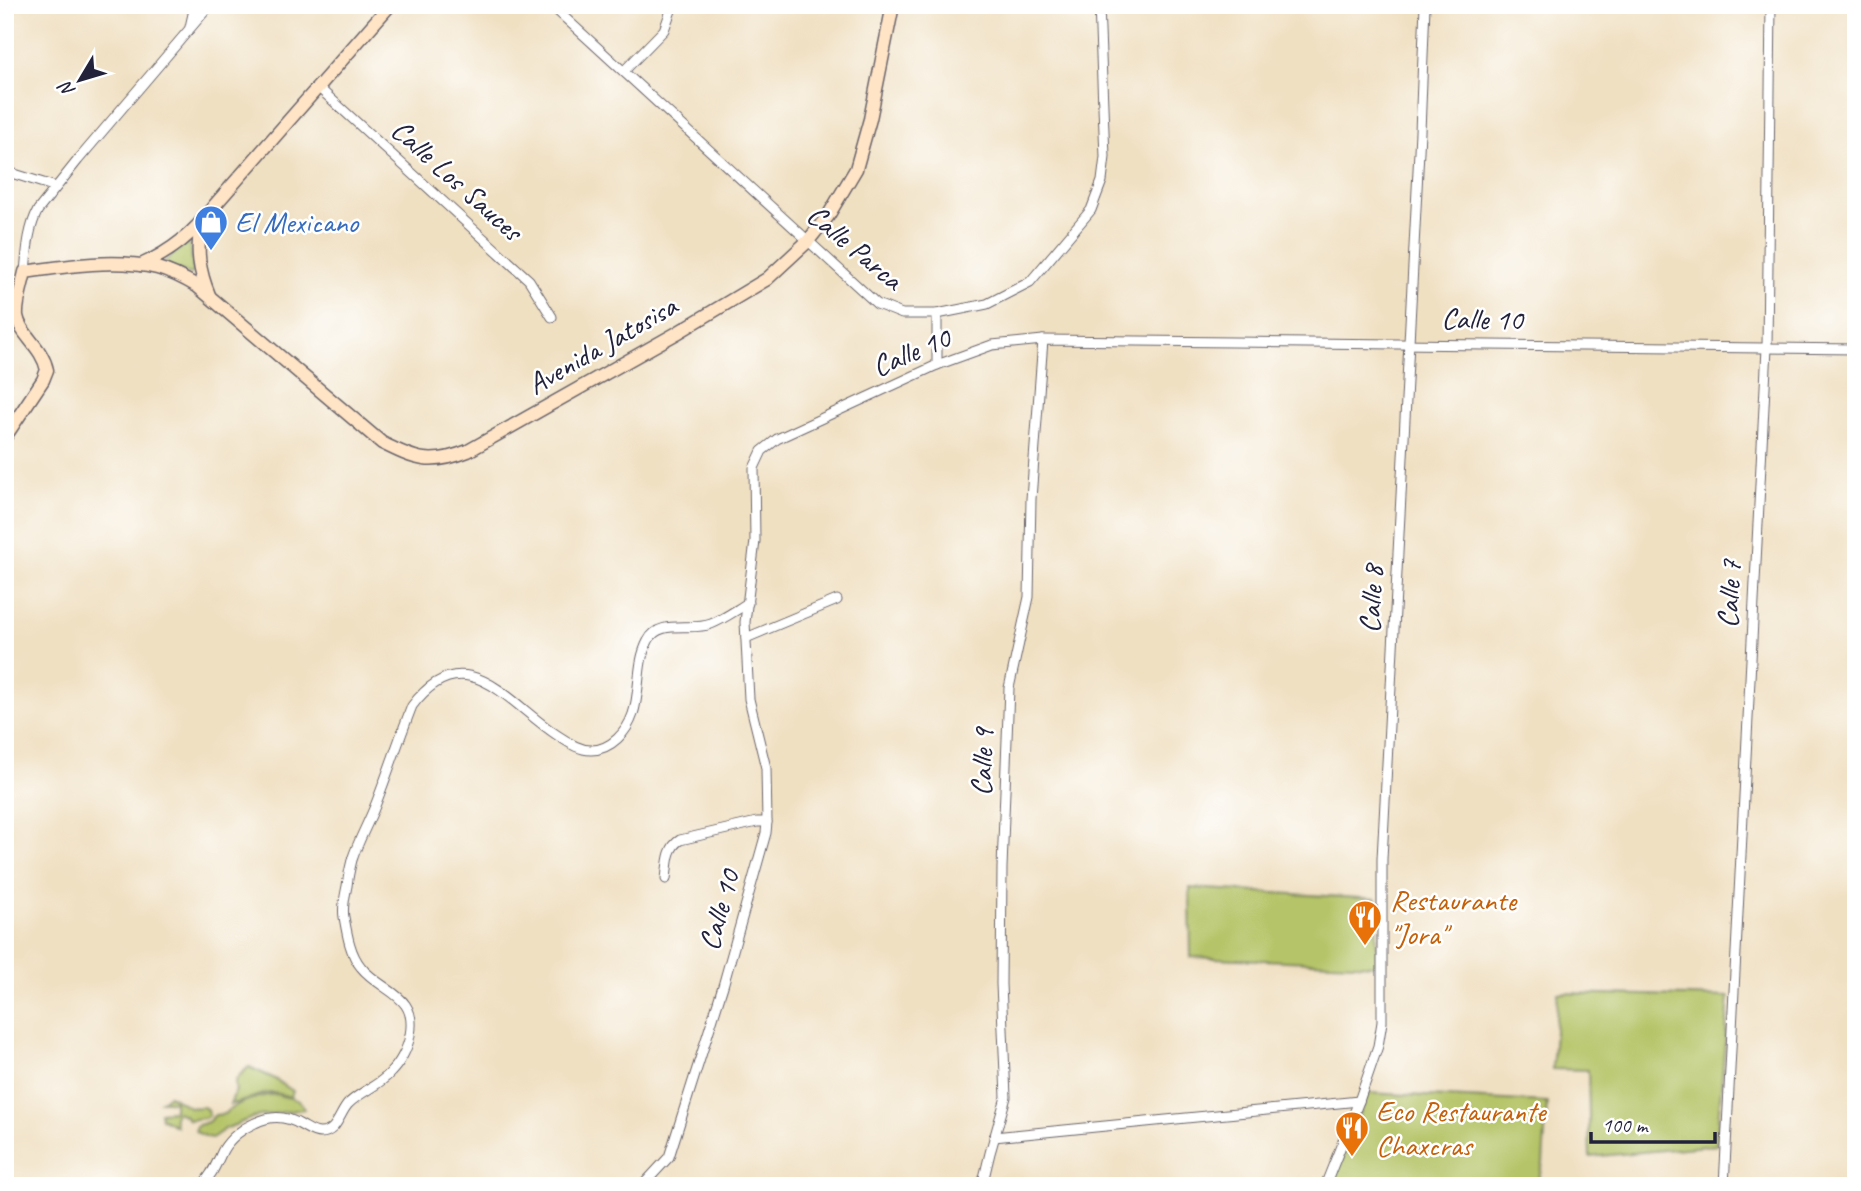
<svg xmlns="http://www.w3.org/2000/svg" width="1861" height="1191" font-family="Caveat,sans-serif">
	<rect width="100%" height="100%" fill="#fff"/>
	<filter id="ink" filterUnits="userSpaceOnUse"><feTurbulence type="fractalNoise" baseFrequency=".0143" numOctaves="2"/><feDisplacementMap in="SourceGraphic" scale="14" xChannelSelector="R" yChannelSelector="G"/><feConvolveMatrix kernelMatrix="1 2 1 2 8 2 1 2 1" color-interpolation-filters="sRGB"/></filter>
	<filter id="wash" filterUnits="userSpaceOnUse"><feTurbulence type="fractalNoise" baseFrequency=".00686" numOctaves="4" result="noise"/><feDisplacementMap in="SourceGraphic" scale="28" xChannelSelector="R" yChannelSelector="G"/><feGaussianBlur stdDeviation="1.57" result="paint"/><feColorMatrix in="noise" values="0 0 0 0 0 0 0 0 0 0 0 0 0 0 0 0 0 1.4 0 .05"/><feComposite in="paint" operator="in"/></filter>
	<g filter="url(#wash)">
		<rect width="100%" height="100%" fill="#f0e0c2"/>
		<g fill="#b5c467" stroke="#6c7351" stroke-width="2">
			<polygon points="188,243 191,248 193,273 190,274 162,264 185,244"/>
			<polygon points="1190,888 1376,899 1377,965 1191,957"/>
			<polygon points="1558,993 1729,997 1716,1145 1590,1157 1588,1070 1552,1069"/>
			<path d="M249,1067L271,1077L293,1091L290,1097C260,1086 256,1101 230,1104L236,1090C232,1079 241,1074 249,1067Z"/>
			<polygon points="1368,1093 1547,1102 1543,1163 1536,1186 1332,1186"/>
			<path d="M277,1094C287,1099 302,1097 304,1109L254,1117L225,1129L212,1138L207,1137L196,1132L195,1129L196,1126L208,1122L215,1115L224,1114C237,1102 259,1096 277,1094Z"/>
			<path d="M169,1095C176,1098 184,1105 190,1107C200,1110 204,1101 209,1115L205,1118L188,1120L186,1116L177,1112L174,1116L176,1126L161,1118L160,1112L174,1111V1101H161Z"/>
		</g>
	</g>
	<g filter="url(#ink)">
		<g fill="none" stroke-linecap="round" stroke-linejoin="round">
			<g stroke="#6a646a" stroke-width="11">
				<g id="street">
					<polyline points="551,5 877,304 902,314 937,314 987,304 1030,282 1091,210 1102,181 1105,157 1099,5"/>
					<polyline points="190,27 195,5"/>
					<polyline points="624,71 664,30 673,5"/>
					<polyline points="319,88 529,280 552,317"/>
					<polyline points="5,171 56,187"/>
					<path d="M25,272C27,251 28,229 38,210L78,160L210,5"/>
					<polyline points="937,365 937,314"/>
					<polyline points="746,638 837,600"/>
					<path d="M666,879C668,864 667,848 680,840L757,822H767"/>
					<polyline points="994,1137 1359,1101"/>
					<path d="M201,1186C212,1176 217,1162 223,1150C230,1138 243,1128 255,1123C271,1115 287,1116 301,1125C307,1128 313,1133 320,1133C337,1133 339,1114 348,1104C361,1091 379,1086 391,1072C400,1063 408,1048 410,1035C418,994 382,993 361,967C350,954 347,934 344,917C342,907 345,896 347,886C348,877 350,868 352,860C358,841 368,824 375,806C388,773 399,739 412,706C465,636 508,703 557,735C568,742 578,750 591,750C611,750 627,732 633,714C641,690 636,663 648,641C659,618 691,632 711,624C724,619 736,610 748,603"/>
					<polyline points="642,1186 669,1157 723,986 766,833 767,822 766,768 749,699 745,622 755,541 754,468 762,451 777,439 937,365 992,345 1043,340 1856,349"/>
					<polyline points="982,1186 990,1153 1006,1097 1001,984 1002,868 1009,688 1029,597 1031,499 1043,340"/>
					<polyline points="1325,1186 1359,1101 1378,1046 1382,1022 1382,859 1420,132 1425,5"/>
					<polyline points="1724,1186 1767,348 1771,5"/>
				</g>
			</g>
			<g stroke="#6a646a" stroke-width="15">
				<g id="secondary">
					<path d="M201,224C196,250 199,271 209,295"/>
					<path d="M141,265C172,251 194,233 214,206L390,5"/>
					<path d="M5,437L43,380L47,370C42,346 20,335 17,316C16,303 22,286 25,272C65,266 117,258 157,268C172,272 185,279 197,286L382,443C416,460 431,466 468,451L677,333L767,279L808,241L828,216L856,169L870,119L893,5"/>
				</g>
			</g>
			<use href="#street" stroke="#fff" stroke-width="9"/>
			<use href="#secondary" stroke="#ffe4c6" stroke-width="12"/>
		</g>
	</g>
	<defs>
		<g id="shop-pin" transform="scale(1.75)"><path d="M0 17L-7.5 6A9.5 9.5 0 1 1 7.5 6Z" fill="#3f7fe0" stroke="#fff"/><path d="M-5-2.5h2.3a2.7 3.5 0 0 1 5.4 0H5L5.5 6h-11ZM-1.5-2.5h3a1.5 2.3 0 0 0-3 0Z" fill="#fff"/></g>
		<g id="restaurant-pin" transform="scale(1.75)"><path d="M0 17L-7.5 6A9.5 9.5 0 1 1 7.5 6Z" fill="#e8710a" stroke="#fff"/><path d="M-5-6h1v4h1v-4h1v4h1v-4h1v5L-1.5 .5V6h-2V.5L-5-1ZM5-6V6H3V1.5H1.5Q1.5-4 5-6Z" fill="#fff"/></g>
	</defs>
	<g fill-rule="evenodd">
		<use href="#shop-pin" x="211" y="222"/>
		<use href="#restaurant-pin" x="1365" y="917"/>
		<use href="#restaurant-pin" x="1352" y="1128"/>
	</g>
	<g text-anchor="middle" stroke-width="5" stroke-linejoin="round" paint-order="stroke">
		<g font-size="30" fill="#22223b" stroke="#fff">
			<text transform="translate(457 180) rotate(42)" y="10">Calle Los Sauces</text>
			<text transform="translate(855 247) rotate(40)" y="10">Calle Parca</text>
			<text transform="translate(1482 319) rotate(1)" y="10">Calle 10</text>
			<text transform="translate(602 345) rotate(-30)" y="10">Avenida Jatosisa</text>
			<text transform="translate(911 352) rotate(-23)" y="10">Calle 10</text>
			<text transform="translate(1729 594) rotate(-87)" y="10">Calle 7</text>
			<text transform="translate(1371 599) rotate(-87)" y="10">Calle 8</text>
			<text transform="translate(982 762) rotate(-88)" y="10">Calle 9</text>
			<text transform="translate(719 910) rotate(-74)" y="10">Calle 10</text>
		</g>
		<g font-size="30" fill="#366cbe" stroke="#fff" text-anchor="start">
			<text x="235" y="232">El Mexicano</text>
		</g>
		<g font-size="30" fill="#c56008" stroke="#fff" text-anchor="start">
			<text x="1390" y="910">Restaurante<tspan x="1390" dy="34">"Jora"</tspan></text>
			<text x="1376" y="1121">Eco Restaurante<tspan x="1376" dy="34">Chaxcras</tspan></text>
		</g>
	</g>
	<rect width="1861" height="1191" fill="none" stroke="#fff" stroke-width="28"/>
	<g transform="translate(80 80) rotate(232)" stroke="#ffffff" stroke-width="5" paint-order="stroke">
	<path d="M0-5L12 26L0 18L-12 26Z" fill="#22223b"/>
	<text y="-10" font-size="19" font-weight="bold" text-anchor="middle" fill="#22223b">N</text>
	</g>
	<path d="M1591 1132v10h124v-10" fill="none" stroke="#22223b" stroke-width="3.5"/>
	<text x="1602" y="1132" font-size="21" fill="#22223b" stroke="#ffffff" stroke-width="5" paint-order="stroke">100 m</text>
</svg>
